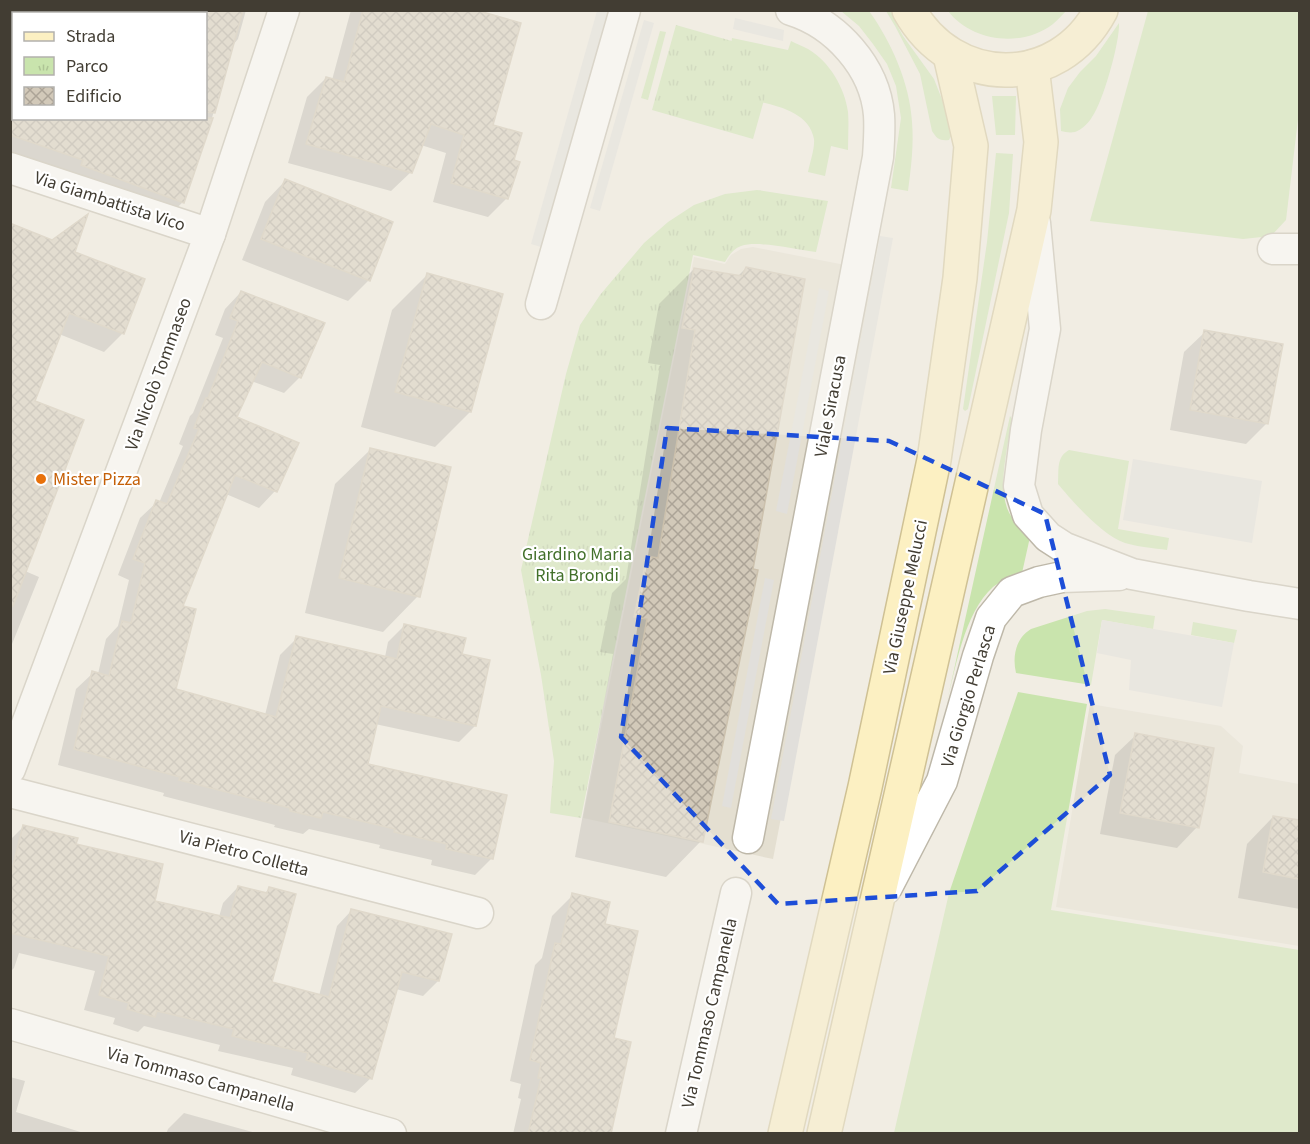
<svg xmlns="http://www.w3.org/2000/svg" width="1310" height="1144" font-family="'Source Sans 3',sans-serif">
	<defs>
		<pattern id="park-tufts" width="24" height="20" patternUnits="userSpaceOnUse" patternTransform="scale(1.5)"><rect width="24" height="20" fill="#c9e4ad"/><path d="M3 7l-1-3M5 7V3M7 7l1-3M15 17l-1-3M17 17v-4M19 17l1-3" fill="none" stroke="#aec495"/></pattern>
		<pattern id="building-cross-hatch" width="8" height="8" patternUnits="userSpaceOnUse" patternTransform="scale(1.5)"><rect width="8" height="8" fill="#d2c9b9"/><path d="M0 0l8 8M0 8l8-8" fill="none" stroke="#aca497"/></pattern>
	</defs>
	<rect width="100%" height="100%" fill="#f1ede3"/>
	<g fill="#e4dfd1">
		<polygon points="753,247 886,273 773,859 583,818 694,257 725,264 731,255 741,249"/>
		<polygon points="1090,704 1221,726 1243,746 1239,773 1299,784 1299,946 1056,907"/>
	</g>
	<g fill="#c9e4ad">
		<path d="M841,11H869C891,41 910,84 912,122C914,145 911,168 908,191L891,188L901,118L896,86L887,64L873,44L859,26Z"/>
		<path d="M886,11H891L897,25L903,36L934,79L945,107L948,121L951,136L949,140C940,141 937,139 932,131L920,74L895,26Z"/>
		<path d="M948,11H1066C1062,15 1058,20 1053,24C1022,48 972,42 948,11Z"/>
		<polygon points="1148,11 1299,11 1299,111 1286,220 1271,236 1243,239 1090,221"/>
		<path d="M1119,23C1120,42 1103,102 1092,117C1089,123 1081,130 1075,132C1070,133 1065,132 1061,131L1060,109L1068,88L1080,72L1096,56Z"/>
		<polygon points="660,31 666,32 648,100 641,98"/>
		<path d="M732,38L788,50L791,41C796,44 803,46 808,49C829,61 845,88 848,112C849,124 848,137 848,150L831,146L825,176L808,172C810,162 815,148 814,139C809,111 774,105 752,100L731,45Z"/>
		<polygon points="992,96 1016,96 1015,135 996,135"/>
		<polygon points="996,153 1013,154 1009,213 968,409 965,411 963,409 987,242"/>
		<path d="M1010,416L1012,419C1008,446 998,482 1007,508C1011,519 1021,529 1030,537L1022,573C1013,577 1000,581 993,587C964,613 955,670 946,706Z"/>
		<path d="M1069,450L1129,461L1118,529L1169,538L1167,550C1154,548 1138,547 1125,543C1103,536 1073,502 1058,484C1059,470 1056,457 1069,450Z"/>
		<path d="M1105,609L1155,616L1153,629L1102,620L1091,685L1016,673C1012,656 1016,638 1031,629L1087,611Z"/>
		<polygon points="1193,622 1237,630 1234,643 1191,635"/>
		<polygon points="1018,692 1087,704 1051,910 1299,950 1299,1133 894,1133 949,893"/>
	</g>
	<g fill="url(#park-tufts)">
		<polygon points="676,25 777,54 753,139 652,110"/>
		<path d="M757,190L828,201L816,252C797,250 759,240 741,246C733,249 729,255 725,262L693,255L581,818L550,813L554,761L541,675L521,570L566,374L580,325L600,295L644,243L668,222L694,205L725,194Z"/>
	</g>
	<g fill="#e1dfdb">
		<polygon points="597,11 608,11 541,247 531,244"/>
		<polygon points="735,18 784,30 783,41 733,29"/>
		<polygon points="644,20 654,23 600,211 590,208"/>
		<polygon points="880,236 893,238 784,821 771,819"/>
		<polygon points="819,288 829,291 787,514 776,511"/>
		<polygon points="1133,459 1262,481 1252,543 1123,520"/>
		<polygon points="765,578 774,580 731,808 722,806"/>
		<polygon points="1102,620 1234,643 1222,707 1129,690 1131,660 1097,653"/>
	</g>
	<g fill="#0003">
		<polygon points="10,10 13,10 11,19 14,20 14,118 206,118 206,14 148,14 149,10 246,10 238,39 232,46 210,125 183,202 163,221 10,161"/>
		<polygon points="351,10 471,10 491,127 512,161 507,198 488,217 433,202 446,153 421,145 411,172 391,191 288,163 307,97 326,78 332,80"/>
		<polygon points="285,181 369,280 348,301 242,260 265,202"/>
		<polygon points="73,253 123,333 104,352 59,334"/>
		<polygon points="746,268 701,841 666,877 575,857 613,654 600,652 612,593 626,579 660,365 648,363 659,304 694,269 737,277"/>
		<polygon points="427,275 470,412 435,447 361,427 392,310"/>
		<polygon points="241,292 300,377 284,393 251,381 235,417 275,491 259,508 226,494 181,607 174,690 265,715 280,655 297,638 385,657 388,642 404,626 460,656 475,726 459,742 375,724 366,765 505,796 491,859 475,875 431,865 432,860 379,848 380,845 309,829 303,834 274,827 275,825 163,796 164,793 58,765 76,689 93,673 98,674 106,639 118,626 129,580 118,575 140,518 157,502 159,503 183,446 179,444 190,416 193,413 223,338 215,335 225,309"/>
		<polygon points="1205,332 1267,423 1246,444 1170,430 1184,352"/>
		<polygon points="10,396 25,571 39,577 10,649"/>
		<polygon points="371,449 418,596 383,632 305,613 335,484"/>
		<polygon points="1136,735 1197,827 1177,848 1100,834 1115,755"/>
		<polygon points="1273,817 1300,822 1300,909 1238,898 1247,844"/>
		<polygon points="23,827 75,845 153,902 219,917 223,903 238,887 264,894 269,889 270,983 319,996 337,926 352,910 438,981 423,996 396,989 371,1078 355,1093 291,1075 293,1068 218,1051 220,1045 144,1026 138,1032 113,1024 115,1018 84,1010 95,971 19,953 14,968 10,972 10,840"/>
		<polygon points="573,895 603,925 612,1040 609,1134 513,1134 521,1099 518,1098 521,1084 510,1081 535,965 542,958 552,916"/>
		<polygon points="10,1077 25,1081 16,1112 87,1134 10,1134"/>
		<polygon points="184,1113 260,1134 166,1134 168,1129"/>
	</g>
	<g fill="url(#building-cross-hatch)" stroke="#ccc1ad" stroke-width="1.5">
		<polygon points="206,10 243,10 215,113 206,112"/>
		<polygon points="363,10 476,10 521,23 493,125 522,133 514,160 520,162 508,199 451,183 464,135 431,124 412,173 306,144 326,77 344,82"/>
		<polygon points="10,118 213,118 184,203 81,165 83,160 10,135"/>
		<polygon points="285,179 393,222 370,281 261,239"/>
		<polygon points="88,214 75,252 145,279 124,334 69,313 35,401 84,420 13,606 10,605 10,223 52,240"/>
		<polygon points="746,267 805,279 753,569 758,570 703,842 609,822 647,619 634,617 647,556 658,558 695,330 682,328 694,268 742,276"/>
		<polygon points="427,273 503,294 471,412 395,392"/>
		<polygon points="241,291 325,323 301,378 262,362 237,417 299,443 277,492 235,475 183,606 196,609 176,689 276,717 296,636 397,659 404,624 466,638 462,654 490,660 476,726 381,706 368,764 507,795 493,859 446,849 447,844 394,832 395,829 323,812 321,818 290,811 290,808 179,780 180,777 74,749 92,671 109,676 122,621 131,623 145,563 133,559 156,500 167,504 199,429 194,428 206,398 208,398 238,321 230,318"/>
		<polygon points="1204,330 1283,344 1268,424 1190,410"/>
		<polygon points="370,448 451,467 420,597 339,578"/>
		<polygon points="1135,733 1214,748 1205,800 1199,828 1120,813"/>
		<polygon points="1273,816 1299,820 1299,879 1263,872"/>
		<polygon points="23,825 78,838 76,844 163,864 155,901 230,918 238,886 267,893 269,887 296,894 272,982 329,997 351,909 452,934 439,981 402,972 372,1079 306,1060 308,1053 232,1036 234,1029 157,1011 155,1017 127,1009 129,1003 99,995 109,956 10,933 10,878"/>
		<polygon points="572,893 610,902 605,924 638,931 614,1038 631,1042 611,1134 528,1134 541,1078 538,1078 541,1063 530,1060 555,943 561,944"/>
	</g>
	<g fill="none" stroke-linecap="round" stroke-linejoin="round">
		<g stroke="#beb8a9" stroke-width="33">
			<g id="minor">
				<polyline points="10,168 210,234"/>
				<polyline points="1035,223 1045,329 1026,430 1019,486 1028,515 1048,537 1065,548 1132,574 1249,596 1300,604"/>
				<polyline points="1273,249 1300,249"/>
				<polyline points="541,304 625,10"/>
				<polyline points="10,769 210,234 284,10"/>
				<polyline points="10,792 478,913"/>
				<path d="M748,838L878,157C879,143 880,129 879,115C875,67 836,24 791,10"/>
				<polyline points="886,889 942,781 978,656 991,618 1012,592 1039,582 1062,577 1119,575"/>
				<polyline points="10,1024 391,1134"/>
				<polyline points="681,1134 736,893"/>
			</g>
		</g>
		<g stroke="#cfc194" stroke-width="36">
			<g id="secondary">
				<path d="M909,10C953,89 1058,91 1101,10"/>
				<polyline points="785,1134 865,787 934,460 960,278 971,146 950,55"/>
				<polyline points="824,1134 1034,210 1041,142 1032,67"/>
			</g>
		</g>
		<use href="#minor" stroke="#fff" stroke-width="30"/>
		<use href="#secondary" stroke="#fcf0c2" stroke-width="33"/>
	</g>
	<path d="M0 0H1310V1144H0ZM667,428L889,441L1045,514L1110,775L977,891L778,904L621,737Z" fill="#f1ede3" fill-opacity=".55" fill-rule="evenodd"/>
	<path fill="none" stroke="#1d4ed8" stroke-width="4.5" stroke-dasharray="12 8" stroke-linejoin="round" d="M667,428L889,441L1045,514L1110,775L977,891L778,904L621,737Z"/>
	<circle fill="#e8710a" stroke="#fff" stroke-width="2" cx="41" cy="479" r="6"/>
	<g text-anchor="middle" stroke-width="4.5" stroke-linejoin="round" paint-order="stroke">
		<g font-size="18" fill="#423d33" stroke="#fff">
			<text transform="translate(110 201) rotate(18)" y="6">Via Giambattista Vico</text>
			<text transform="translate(158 374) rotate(-70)" y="6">Via Nicolò Tommaseo</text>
			<text transform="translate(830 406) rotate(-79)" y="6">Viale Siracusa</text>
			<text transform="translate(905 597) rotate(-78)" y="6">Via Giuseppe Melucci</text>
			<text transform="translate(968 696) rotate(-73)" y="6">Via Giorgio Perlasca</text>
			<text transform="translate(244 853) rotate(15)" y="6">Via Pietro Colletta</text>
			<text transform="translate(709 1013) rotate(-77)" y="6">Via Tommaso Campanella</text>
			<text transform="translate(201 1079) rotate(16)" y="6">Via Tommaso Campanella</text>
		</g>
		<g font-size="18" fill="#c56008" stroke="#fff" text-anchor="start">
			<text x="53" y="485">Mister Pizza</text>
		</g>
		<g font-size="18" fill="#42702a" stroke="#fff">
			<text x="577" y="560">Giardino Maria<tspan x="577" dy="21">Rita Brondi</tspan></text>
		</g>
	</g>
	<rect width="1310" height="1144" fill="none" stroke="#423d33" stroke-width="24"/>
	<rect x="12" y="12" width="195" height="108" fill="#ffffff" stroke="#b3b1ad" stroke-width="1.5"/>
	<rect x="24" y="32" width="30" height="9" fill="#fcf0c2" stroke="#b3b1ad" stroke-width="1.5"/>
	<text x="66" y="42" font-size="18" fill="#423d33">Strada</text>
	<rect x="24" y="57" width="30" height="18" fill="url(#park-tufts)" stroke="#b3b1ad" stroke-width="1.5"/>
	<text x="66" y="72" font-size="18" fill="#423d33">Parco</text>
	<rect x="24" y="87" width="30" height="18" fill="url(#building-cross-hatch)" stroke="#b3b1ad" stroke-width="1.5"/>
	<text x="66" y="102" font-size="18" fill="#423d33">Edificio</text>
</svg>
